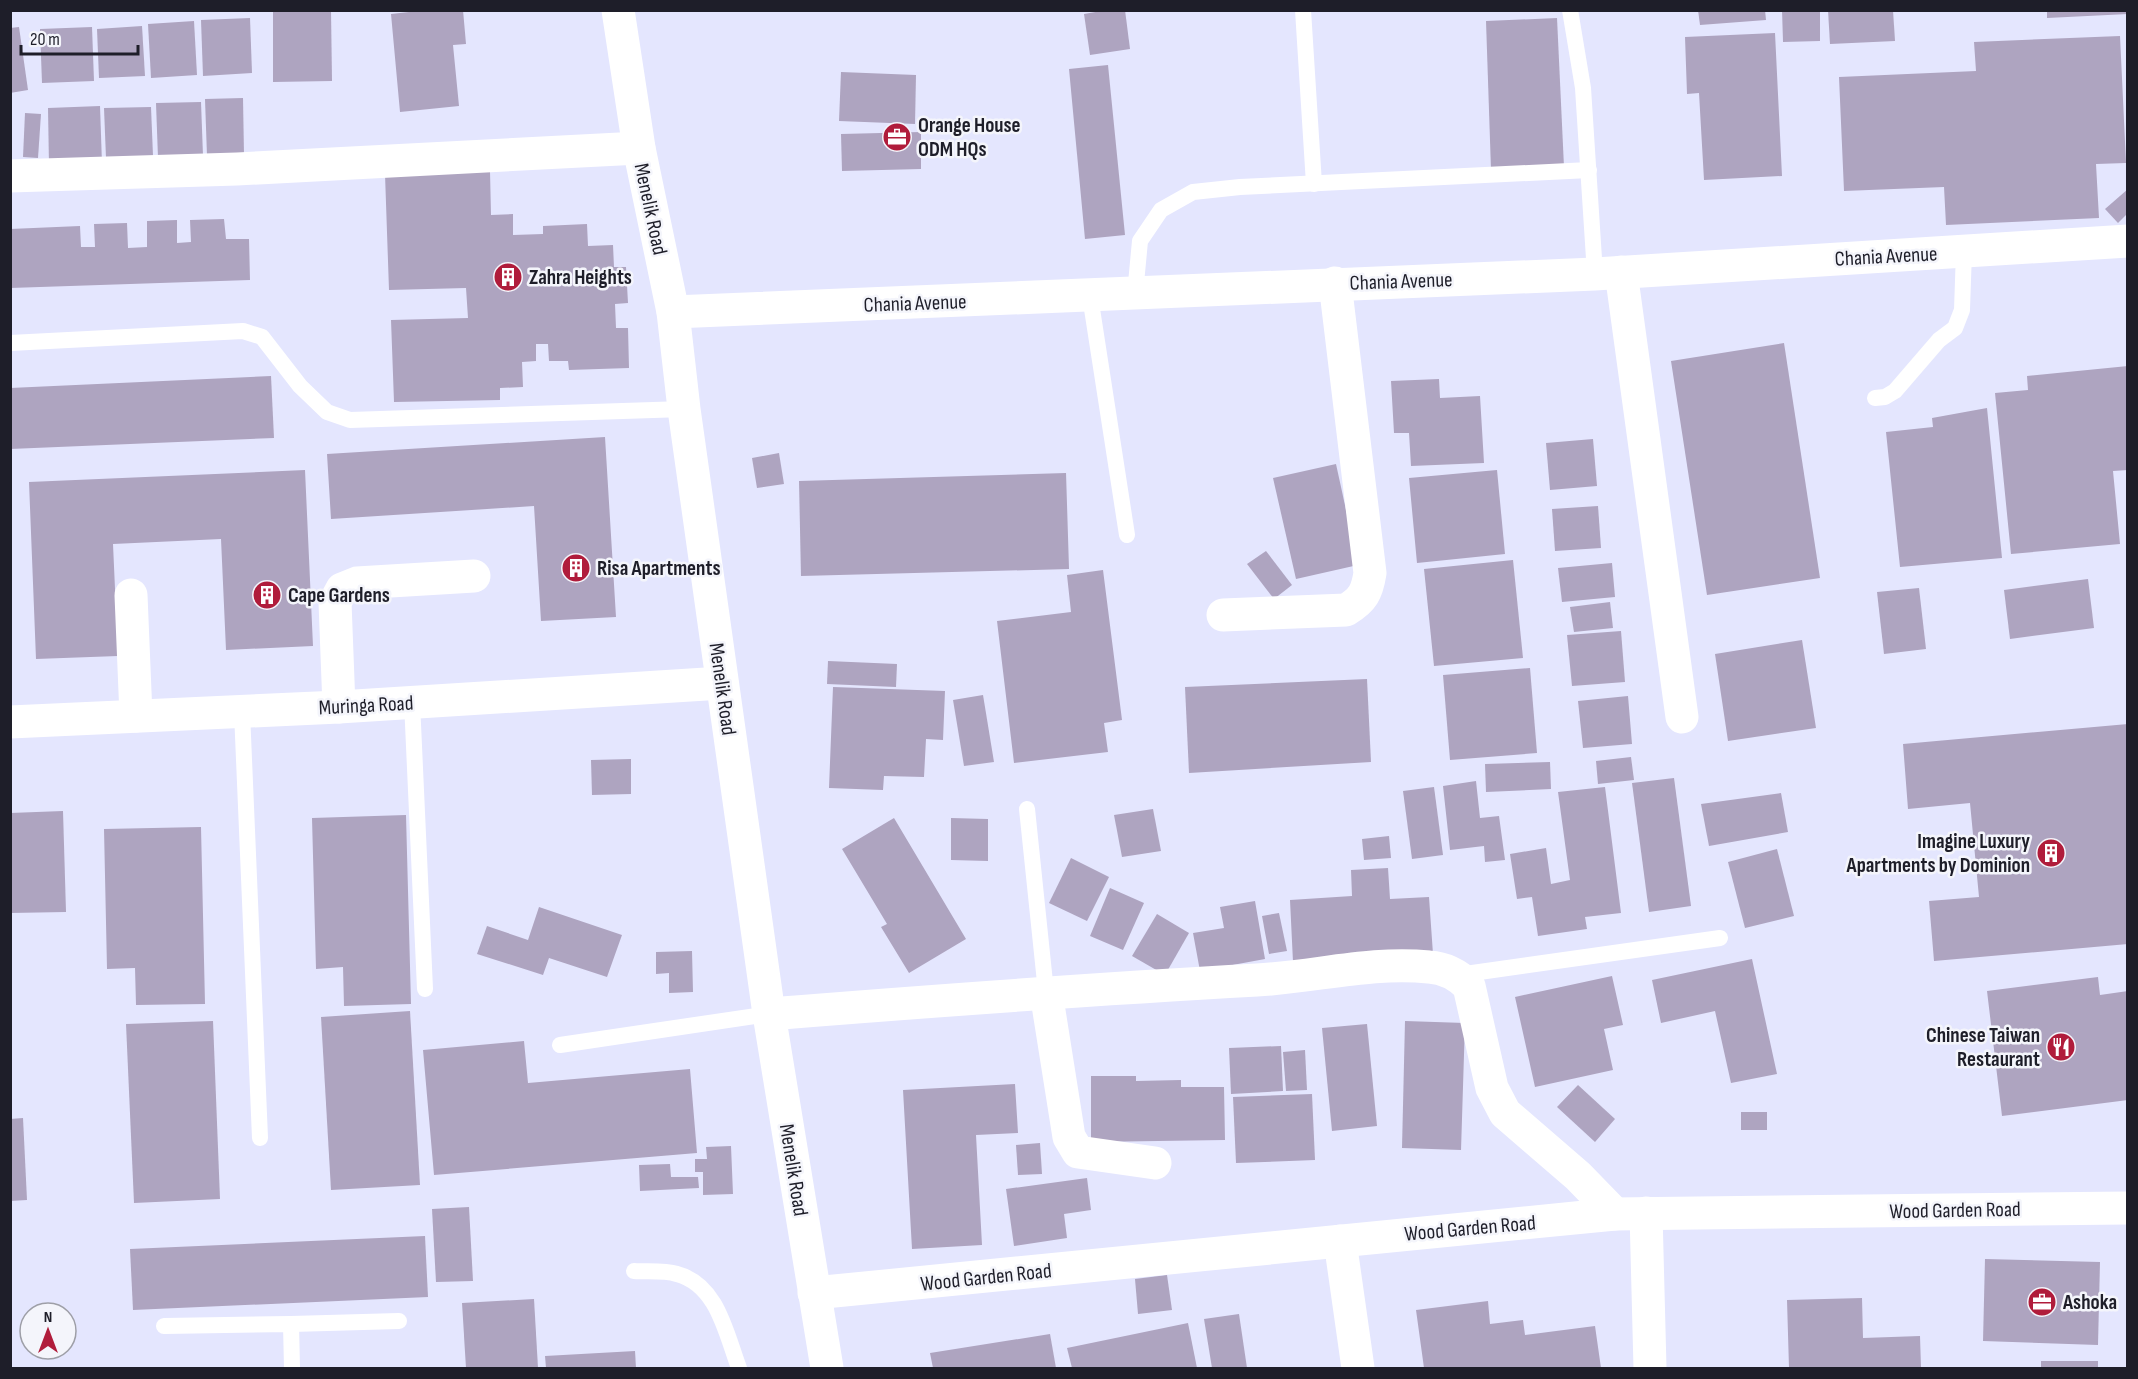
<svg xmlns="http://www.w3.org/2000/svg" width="2138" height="1379" font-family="'Sofia Sans Condensed',sans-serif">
	<rect width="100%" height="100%" fill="#e4e6fe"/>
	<g fill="#aea4c0">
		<polygon points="273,10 331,10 332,81 273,82"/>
		<polygon points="427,10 463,10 466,44 453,45 459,106 400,112 391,14"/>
		<polygon points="1107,10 1125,10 1130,49 1090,55 1084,14"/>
		<polygon points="1698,10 1765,10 1766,20 1700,25"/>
		<polygon points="1782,10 1820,10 1820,41 1783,42"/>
		<polygon points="1828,10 1893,10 1895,41 1830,44"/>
		<polygon points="2047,10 2128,10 2128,14 2047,18"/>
		<polygon points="250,18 252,73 203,76 201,20"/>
		<polygon points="1557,18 1564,167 1491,170 1486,21"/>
		<polygon points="194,21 197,75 151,78 148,24"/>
		<polygon points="142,26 145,76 99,78 97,29"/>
		<polygon points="19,27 28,90 10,93 10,28"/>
		<polygon points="92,27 94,81 42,83 40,29"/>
		<polygon points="1775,33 1782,176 1704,180 1699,93 1687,94 1685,37"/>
		<polygon points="2120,36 2126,163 2096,164 2099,218 1946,225 1944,187 1844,191 1839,77 1976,71 1974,42"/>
		<polygon points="1108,65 1125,235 1085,239 1069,69"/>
		<polygon points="841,72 916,75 915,124 839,121"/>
		<polygon points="243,98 244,155 207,156 205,99"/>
		<polygon points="201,102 203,156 158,158 156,103"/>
		<polygon points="100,106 102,164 49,166 48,108"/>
		<polygon points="151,107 153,156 106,158 104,108"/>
		<polygon points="25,113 41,114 38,158 23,157"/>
		<polygon points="921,132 921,169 842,171 841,134"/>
		<polygon points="490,171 491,215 513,214 513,235 543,234 543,226 587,224 588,246 613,245 614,267 626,267 628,303 615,304 616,328 628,328 629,368 569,370 568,361 549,361 548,344 536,344 536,361 522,362 523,387 500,388 500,400 394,402 391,320 468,318 466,288 389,290 385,174"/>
		<polygon points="2128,189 2128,213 2118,223 2105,209"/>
		<polygon points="224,219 226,239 249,239 250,280 10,288 10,229 80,226 81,247 95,247 94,224 127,223 128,248 147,247 147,221 177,220 177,243 191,242 190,220"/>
		<polygon points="1784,343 1820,578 1707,595 1671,361"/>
		<polygon points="2128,366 2128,470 2113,471 2120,544 2011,554 1995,393 2028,390 2027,376"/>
		<polygon points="271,376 274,438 10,449 10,388"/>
		<polygon points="1439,379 1440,398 1480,396 1484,463 1411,466 1409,433 1394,433 1391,381"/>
		<polygon points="1987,408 2002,558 1900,567 1886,432 1933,427 1932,418"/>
		<polygon points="605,437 616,617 541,621 534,506 331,519 327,454"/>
		<polygon points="1593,439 1597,486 1550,490 1546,443"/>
		<polygon points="779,453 784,484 757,488 752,458"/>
		<polygon points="1336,464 1358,565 1296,579 1273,478"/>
		<polygon points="305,470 313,646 226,650 221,539 113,544 118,656 36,659 29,482"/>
		<polygon points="1497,470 1505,554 1417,563 1409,478"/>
		<polygon points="1066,473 1069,569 801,576 799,481"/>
		<polygon points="1598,506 1601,548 1555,551 1552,509"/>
		<polygon points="1266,551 1292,585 1274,599 1247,564"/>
		<polygon points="1513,560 1523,658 1434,666 1424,569"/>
		<polygon points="1612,563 1615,597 1562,602 1558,568"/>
		<polygon points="1103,570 1122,720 1104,723 1108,752 1014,763 997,621 1071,612 1067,575"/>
		<polygon points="2088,579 2094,628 2010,639 2004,590"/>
		<polygon points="1919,588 1926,649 1884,654 1877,592"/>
		<polygon points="1610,602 1613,628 1574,632 1570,607"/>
		<polygon points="1621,631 1625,682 1572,686 1567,635"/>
		<polygon points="1802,640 1816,728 1728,741 1715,654"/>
		<polygon points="828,661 897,664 896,687 827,684"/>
		<polygon points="1530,668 1537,753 1450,760 1443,675"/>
		<polygon points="1367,679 1371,762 1189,773 1185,687"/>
		<polygon points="833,687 945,691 943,740 926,739 924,777 884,776 883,790 829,788"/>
		<polygon points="983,695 994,762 964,766 953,700"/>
		<polygon points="1628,696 1632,744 1583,748 1578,701"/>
		<polygon points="2128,724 2128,944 1934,961 1929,901 1979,897 1970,803 1908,809 1903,744"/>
		<polygon points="1631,757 1634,780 1598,784 1596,761"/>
		<polygon points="631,759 631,794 592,795 591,760"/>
		<polygon points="1550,762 1551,789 1486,792 1485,764"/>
		<polygon points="1674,778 1691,906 1649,912 1632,783"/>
		<polygon points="1476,781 1480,818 1499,816 1505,860 1485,862 1484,846 1450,850 1443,786"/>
		<polygon points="1434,787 1443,855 1412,859 1403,791"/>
		<polygon points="1605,787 1621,913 1585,917 1587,929 1538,936 1532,897 1517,899 1510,854 1546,848 1551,884 1570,880 1558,792"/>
		<polygon points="1781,793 1788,832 1709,846 1701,804"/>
		<polygon points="1153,809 1161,851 1122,857 1114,815"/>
		<polygon points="63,811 66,912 10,913 10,813"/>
		<polygon points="406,815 411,1004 344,1006 343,967 316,969 312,818"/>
		<polygon points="894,818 966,939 909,973 881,927 887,924 842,849"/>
		<polygon points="951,818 988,819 988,861 951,860"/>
		<polygon points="201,827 205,1004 136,1005 135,968 107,969 104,829"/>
		<polygon points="1389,836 1391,858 1364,860 1362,839"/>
		<polygon points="1777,849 1794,916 1745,928 1728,862"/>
		<polygon points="1071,858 1109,877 1087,921 1049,903"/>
		<polygon points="1388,868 1390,899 1429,897 1433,954 1293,962 1290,900 1352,896 1351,870"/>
		<polygon points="1110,888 1144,903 1123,950 1090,936"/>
		<polygon points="1255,901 1265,959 1200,971 1193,933 1224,928 1220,907"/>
		<polygon points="539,907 622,935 607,977 549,958 543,975 477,954 487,926 528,940"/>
		<polygon points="1279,913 1287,951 1269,954 1262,916"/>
		<polygon points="1157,914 1189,933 1165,975 1132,956"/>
		<polygon points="692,951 693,992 669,993 669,973 656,974 656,952"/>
		<polygon points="1752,959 1777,1074 1731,1083 1715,1011 1661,1023 1652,980"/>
		<polygon points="1612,976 1623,1025 1604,1029 1613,1070 1535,1087 1515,997"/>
		<polygon points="2098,977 2100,995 2128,991 2128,1100 2002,1116 1987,991"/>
		<polygon points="410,1011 420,1185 331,1190 321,1017"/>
		<polygon points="213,1021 220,1199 134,1203 126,1024"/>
		<polygon points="1405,1021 1465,1023 1461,1150 1402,1148"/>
		<polygon points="1367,1024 1377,1126 1332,1131 1322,1028"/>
		<polygon points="524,1041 528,1083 690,1069 697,1153 434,1175 423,1050"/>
		<polygon points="1281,1046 1283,1091 1231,1094 1229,1048"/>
		<polygon points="1305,1050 1307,1090 1286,1091 1283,1052"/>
		<polygon points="1091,1076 1136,1076 1136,1081 1181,1080 1181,1087 1224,1087 1225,1140 1091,1142"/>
		<polygon points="1015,1084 1018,1133 976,1135 982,1245 912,1249 903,1090"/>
		<polygon points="1578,1085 1615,1119 1595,1142 1557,1107"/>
		<polygon points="1312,1094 1315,1160 1236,1163 1233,1097"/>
		<rect x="1741" y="1112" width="26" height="18"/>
		<polygon points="23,1118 27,1200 10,1201 10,1119"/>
		<polygon points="1040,1143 1042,1174 1018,1175 1016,1145"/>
		<polygon points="731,1146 733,1194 703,1195 703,1172 695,1172 695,1159 707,1159 706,1147"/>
		<polygon points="670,1164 671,1177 698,1177 699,1188 640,1191 639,1165"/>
		<polygon points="1087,1178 1091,1210 1064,1214 1067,1238 1014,1246 1006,1189"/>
		<polygon points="469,1207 473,1281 436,1282 432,1209"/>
		<polygon points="425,1236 428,1297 133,1310 130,1249"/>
		<polygon points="1985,1259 2100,1262 2098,1345 1983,1341"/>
		<polygon points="1167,1275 1172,1310 1138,1314 1135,1279"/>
		<polygon points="1862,1298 1863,1338 1920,1336 1921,1368 1789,1368 1787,1300"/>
		<polygon points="534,1299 538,1368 466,1368 462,1303"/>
		<polygon points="1488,1301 1490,1324 1523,1320 1525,1335 1595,1326 1601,1368 1424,1368 1416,1310"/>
		<polygon points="1239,1314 1247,1368 1212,1368 1204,1319"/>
		<polygon points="1188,1323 1197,1368 1072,1368 1067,1348"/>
		<polygon points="1050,1334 1056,1368 933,1368 930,1353"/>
		<polygon points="635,1351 636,1368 546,1368 545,1356"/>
		<rect x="2041" y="1361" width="57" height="7"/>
	</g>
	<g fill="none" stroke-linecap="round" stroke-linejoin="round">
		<g stroke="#fff" stroke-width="16">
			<polyline points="1303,10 1314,184"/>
			<polyline points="1570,10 1583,88 1595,274"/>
			<polyline points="1135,294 1140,241 1161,210 1193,192 1240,187 1589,170"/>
			<polyline points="1090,296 1127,535"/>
			<polyline points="10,343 243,331 262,337 300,386 327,412 350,420 684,409"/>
			<polyline points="1875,398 1885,397 1895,391 1939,340 1955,328 1962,310 1964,251"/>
			<polyline points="412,702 425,989"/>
			<polyline points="242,712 260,1138"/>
			<polyline points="1027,809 1046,992"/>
			<polyline points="1458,975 1720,938"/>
			<polyline points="560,1045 769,1014"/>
			<path d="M634,1271C647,1272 664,1270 677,1274C718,1285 726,1334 739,1368"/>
			<polyline points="291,1324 399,1321"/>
			<polyline points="164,1326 291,1324 292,1368"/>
		</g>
		<g stroke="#fff" stroke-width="33">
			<polyline points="618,10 639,148 673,312 684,409 769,1014 827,1368"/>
			<polyline points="10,176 237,169 639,148"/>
			<polyline points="1621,272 1682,717"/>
			<polyline points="673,312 1595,274 2128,241"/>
			<polyline points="131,595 136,716"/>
			<path d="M1223,615L1346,610C1363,600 1367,592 1370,573L1335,283"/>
			<polyline points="339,707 335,602 342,589 357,583 474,576"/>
			<polyline points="10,722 339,707 722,683"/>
			<polyline points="1046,992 1069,1137 1078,1152 1155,1163"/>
			<path d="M769,1014C931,1001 1094,989 1257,980C1315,977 1371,961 1429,967C1445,968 1458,975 1469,986L1492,1088L1505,1113L1578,1176L1615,1214"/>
			<polyline points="1646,1213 1650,1368"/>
			<polyline points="1340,1241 1358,1368"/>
			<polyline points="814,1293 1615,1214 2128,1208"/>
		</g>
	</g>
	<defs>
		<g id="office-disc" transform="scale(1.5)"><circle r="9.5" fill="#b01c3b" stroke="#f4f5fb"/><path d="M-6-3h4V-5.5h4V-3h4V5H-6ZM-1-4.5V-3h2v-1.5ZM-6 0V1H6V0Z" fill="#fff"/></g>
		<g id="building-disc" transform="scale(1.5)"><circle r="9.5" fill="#b01c3b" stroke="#f4f5fb"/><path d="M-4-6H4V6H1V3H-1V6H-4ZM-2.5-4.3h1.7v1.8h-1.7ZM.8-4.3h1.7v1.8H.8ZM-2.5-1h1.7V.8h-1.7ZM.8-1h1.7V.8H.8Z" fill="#fff"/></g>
		<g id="restaurant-disc" transform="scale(1.5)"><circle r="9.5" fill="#b01c3b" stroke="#f4f5fb"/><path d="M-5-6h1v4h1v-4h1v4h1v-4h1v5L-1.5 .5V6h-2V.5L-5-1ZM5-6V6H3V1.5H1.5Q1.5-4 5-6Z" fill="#fff"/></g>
	</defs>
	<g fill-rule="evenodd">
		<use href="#office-disc" x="897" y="137"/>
		<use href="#building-disc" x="508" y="277"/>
		<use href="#building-disc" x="576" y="568"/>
		<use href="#building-disc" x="267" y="595"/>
		<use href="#building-disc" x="2051" y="853"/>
		<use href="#restaurant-disc" x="2061" y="1047"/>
		<use href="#office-disc" x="2042" y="1302"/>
	</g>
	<g text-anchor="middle" stroke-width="5" stroke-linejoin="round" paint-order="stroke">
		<g font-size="21" font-weight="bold" fill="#1e1e29" stroke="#f4f5fb" text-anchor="start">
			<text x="918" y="132">Orange House<tspan x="918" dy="24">ODM HQs</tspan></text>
			<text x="529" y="284">Zahra Heights</text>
			<text x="597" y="575">Risa Apartments</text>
			<text x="288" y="602">Cape Gardens</text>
			<text x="2030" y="848" text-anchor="end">Imagine Luxury<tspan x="2030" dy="24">Apartments by Dominion</tspan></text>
			<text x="2040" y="1042" text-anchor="end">Chinese Taiwan<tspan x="2040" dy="24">Restaurant</tspan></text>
			<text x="2063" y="1309">Ashoka</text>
		</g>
		<g font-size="21" fill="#1e1e29" stroke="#f4f5fb">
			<text transform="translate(651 209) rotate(78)" y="7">Menelik Road</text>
			<text transform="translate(1886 256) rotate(-3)" y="7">Chania Avenue</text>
			<text transform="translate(1401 281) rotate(-2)" y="7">Chania Avenue</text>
			<text transform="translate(915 303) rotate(-2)" y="7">Chania Avenue</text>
			<text transform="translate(723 689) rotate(82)" y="7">Menelik Road</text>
			<text transform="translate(366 705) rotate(-3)" y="7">Muringa Road</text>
			<text transform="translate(794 1170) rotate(81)" y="7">Menelik Road</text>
			<text transform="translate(1955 1210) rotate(-1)" y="7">Wood Garden Road</text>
			<text transform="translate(1470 1228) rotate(-5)" y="7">Wood Garden Road</text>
			<text transform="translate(986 1277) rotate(-6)" y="7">Wood Garden Road</text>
		</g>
	</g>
	<rect width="2138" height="1379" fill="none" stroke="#1e1e29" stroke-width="24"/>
	<g transform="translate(48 1331)"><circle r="28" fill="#f4f5fb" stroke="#9e9fa7" stroke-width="1.5"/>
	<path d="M0-4.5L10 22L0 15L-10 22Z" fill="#b01c3b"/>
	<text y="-9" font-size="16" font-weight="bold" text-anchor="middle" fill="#1e1e29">N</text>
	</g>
	<path d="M21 45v9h117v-9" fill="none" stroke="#1e1e29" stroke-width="3"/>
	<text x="30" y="45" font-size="18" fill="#1e1e29" stroke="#f4f5fb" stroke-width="4.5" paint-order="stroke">20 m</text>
</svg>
